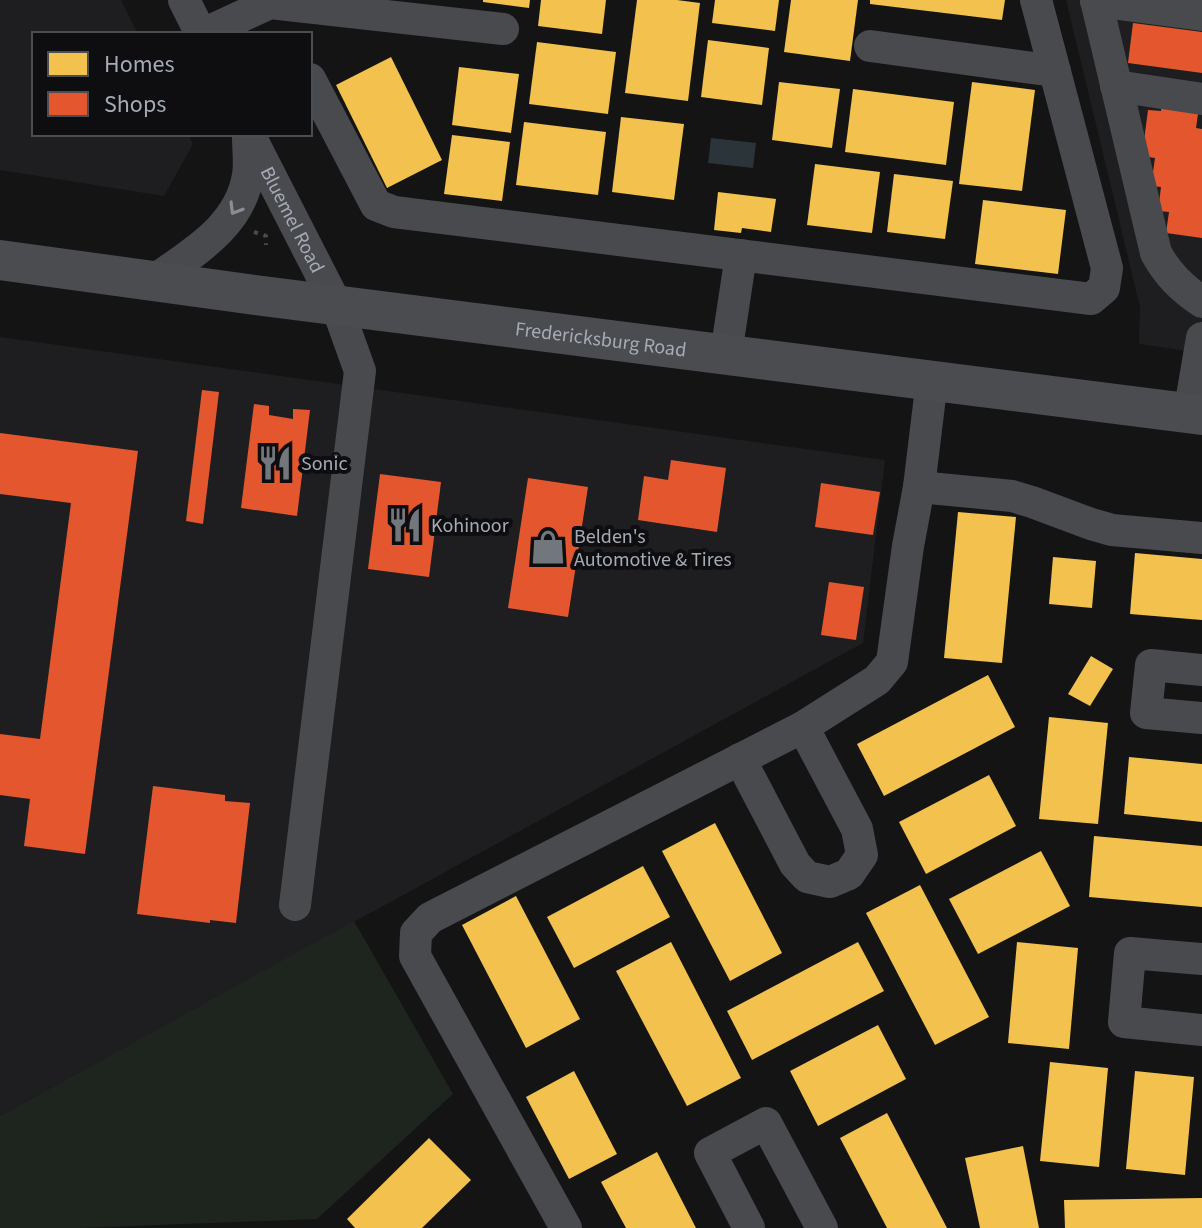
<svg xmlns="http://www.w3.org/2000/svg" width="1202" height="1228" font-family="'Source Sans 3',sans-serif">
	<rect width="100%" height="100%" fill="#141414"/>
	<g fill="#1e1e20">
		<polygon points="0,0 121,0 138,34 34,34 34,134 188,134 193,144 164,196 0,170"/>
		<polygon points="1066,0 1202,0 1202,353 1139,344 1140,307"/>
		<polygon points="0,337 885,460 863,643 0,1116"/>
	</g>
	<polygon fill="#1e241e" points="354,921 453,1094 317,1219 79,1228 0,1228 0,1116"/>
	<polygon fill="#2b3439" points="711,138 756,143 753,168 708,163"/>
	<g fill="#f2c14e">
		<polygon points="483,0 530,0 529,8 483,2"/>
		<polygon points="541,0 606,0 602,34 538,26"/>
		<polygon points="637,0 677,0 700,3 688,101 625,93"/>
		<polygon points="715,0 779,0 775,31 712,23"/>
		<polygon points="791,0 858,0 850,61 784,52"/>
		<polygon points="870,0 1005,0 1002,20 870,4"/>
		<polygon points="708,40 769,48 762,105 701,97"/>
		<polygon points="537,42 616,52 608,114 529,104"/>
		<polygon points="391,57 442,160 387,188 336,85"/>
		<polygon points="459,67 519,74 511,133 452,125"/>
		<polygon points="779,82 840,89 832,148 772,140"/>
		<polygon points="972,82 1035,90 1022,191 959,184"/>
		<polygon points="853,89 954,102 946,165 845,152"/>
		<polygon points="621,117 684,124 674,200 612,192"/>
		<polygon points="524,122 606,132 598,195 516,185"/>
		<polygon points="452,135 510,142 502,201 444,194"/>
		<polygon points="815,164 880,172 872,233 807,225"/>
		<polygon points="894,174 953,181 945,239 887,232"/>
		<polygon points="718,192 776,199 771,232 742,228 741,233 714,230"/>
		<polygon points="983,200 1066,210 1058,274 975,264"/>
		<polygon points="958,512 1016,517 1002,663 944,658"/>
		<polygon points="1135,553 1202,559 1202,620 1130,614"/>
		<polygon points="1053,557 1096,561 1092,608 1049,604"/>
		<polygon points="1091,656 1113,669 1090,706 1068,694"/>
		<polygon points="988,675 1015,727 884,796 857,744"/>
		<polygon points="1049,717 1108,723 1098,824 1039,819"/>
		<polygon points="1129,757 1202,764 1202,822 1124,814"/>
		<polygon points="989,775 1016,826 926,874 899,822"/>
		<polygon points="715,823 782,953 730,981 662,851"/>
		<polygon points="1094,836 1202,846 1202,907 1089,897"/>
		<polygon points="1041,851 1070,906 978,954 949,899"/>
		<polygon points="643,866 670,917 574,968 547,917"/>
		<polygon points="920,885 989,1017 935,1045 866,913"/>
		<polygon points="516,896 580,1019 526,1048 462,925"/>
		<polygon points="671,942 741,1078 687,1106 616,971"/>
		<polygon points="858,942 884,991 752,1060 727,1011"/>
		<polygon points="1017,942 1078,948 1069,1049 1008,1043"/>
		<polygon points="878,1025 906,1079 818,1126 790,1071"/>
		<polygon points="1050,1062 1108,1068 1099,1167 1040,1161"/>
		<polygon points="574,1071 617,1154 569,1179 526,1097"/>
		<polygon points="1135,1071 1194,1077 1185,1175 1126,1169"/>
		<polygon points="887,1113 947,1228 887,1228 840,1138"/>
		<polygon points="429,1138 471,1180 422,1228 355,1228 347,1219"/>
		<polygon points="1023,1146 1039,1228 980,1228 965,1158"/>
		<polygon points="657,1152 696,1228 626,1228 601,1182"/>
		<polygon points="1202,1198 1202,1228 1065,1228 1064,1200"/>
	</g>
	<g fill="#e4572e">
		<polygon points="1133,23 1202,32 1202,73 1128,63"/>
		<polygon points="1162,102 1199,107 1196,128 1202,129 1202,238 1166,233 1169,212 1158,211 1161,187 1151,186 1155,158 1142,156 1148,110 1161,111"/>
		<polygon points="202,390 219,392 203,524 186,521"/>
		<polygon points="254,404 269,406 269,415 293,419 293,409 310,410 297,516 241,508"/>
		<polygon points="0,433 138,451 85,854 24,846 30,799 0,795 0,734 40,739 71,503 0,494"/>
		<polygon points="671,460 726,468 717,532 638,520 644,476 668,480"/>
		<polygon points="380,474 441,482 429,577 368,569"/>
		<polygon points="528,478 588,487 568,617 508,608"/>
		<polygon points="821,483 880,492 873,535 815,527"/>
		<polygon points="829,582 864,587 856,640 821,635"/>
		<polygon points="153,786 225,795 225,801 250,803 236,923 210,920 210,923 137,914"/>
	</g>
	<g fill="none" stroke-linecap="round" stroke-linejoin="round">
		<polyline stroke="#4a4b4f" stroke-width="4" stroke-dasharray="4 6" stroke-linecap="butt" points="254,232 266,236 266,245"/>
		<g stroke="#484a4d" stroke-width="32">
			<polyline points="184,0 201,34"/>
			<path d="M1096,0L1156,253C1168,275 1182,288 1202,302"/>
			<polyline points="1096,1 1202,15"/>
			<polyline points="203,34 270,3 503,29"/>
			<polyline points="870,46 1055,71"/>
			<polyline points="310,79 376,205 394,212 1091,299 1104,288 1107,268 1036,0"/>
			<polyline points="1116,86 1202,99"/>
			<path id="s1" d="M249,134L336,304L360,371L295,905"/>
			<path d="M153,281C192,253 240,227 248,175C250,163 248,150 248,137"/>
			<polyline points="726,354 741,255"/>
			<polyline points="1189,414 1202,338"/>
			<polyline points="919,487 1012,496 1032,502 1091,524 1112,530 1202,538"/>
			<polyline points="1202,670 1151,665 1146,713 1202,718"/>
			<polyline points="740,759 795,864 807,877 830,882 849,874 862,855 857,829 803,727"/>
			<polyline points="1202,959 1130,953 1124,1022 1202,1030"/>
			<polyline points="566,1228 415,956 416,933 430,918 803,727 877,680 892,662 908,546 919,487 932,380"/>
			<polyline points="749,1228 710,1153 766,1123 822,1228"/>
		</g>
		<path stroke="#4a4c4f" stroke-width="40" id="s2" d="M0,260L255,295L1202,415"/>
	</g>
	<defs><path id="oneway-chevron" d="M-2-3.5L2.5 0L-2 3.5" fill="none" stroke-width="1.6" stroke-linecap="round" stroke-linejoin="round" transform="scale(2)"/></defs>
	<use stroke="#898e96" href="#oneway-chevron" transform="translate(235 209) rotate(121)"/>
	<defs>
		<g id="restaurant-bare" transform="scale(2.76)"><path d="M-5-6h1v4h1v-4h1v4h1v-4h1v5L-1.5 .5V6h-2V.5L-5-1ZM5-6V6H3V1.5H1.5Q1.5-4 5-6Z" fill="#72767d" stroke="#0e0e10" stroke-width="2.5" paint-order="stroke"/></g>
		<g id="shop-bare" transform="scale(2.76)"><path d="M-5-2.5h2.3a2.7 3.5 0 0 1 5.4 0H5L5.5 6h-11ZM-1.5-2.5h3a1.5 2.3 0 0 0-3 0Z" fill="#72767d" stroke="#0e0e10" stroke-width="2.5" paint-order="stroke"/></g>
	</defs>
	<g fill-rule="evenodd">
		<use href="#restaurant-bare" x="275" y="463"/>
		<use href="#restaurant-bare" x="405" y="525"/>
		<use href="#shop-bare" x="548" y="547"/>
	</g>
	<g text-anchor="middle" stroke-width="8" stroke-linejoin="round" paint-order="stroke">
		<g font-size="20" fill="#a5abb5" stroke="#0e0e10">
			<text dy="7" stroke="none"><textPath href="#s1" startOffset="96">Bluemel Road</textPath></text>
			<text dy="7" stroke="none"><textPath href="#s2" startOffset="606">Fredericksburg Road</textPath></text>
		</g>
		<g font-size="20" fill="#a5abb5" stroke="#0e0e10" text-anchor="start">
			<text x="301" y="470">Sonic</text>
			<text x="431" y="532">Kohinoor</text>
			<text x="574" y="543">Belden's<tspan x="574" dy="23">Automotive &amp; Tires</tspan></text>
		</g>
	</g>
	<rect x="32" y="32" width="280" height="104" fill="#0e0e10" stroke="#4a4d52" stroke-width="2"/>
	<rect x="48" y="52" width="40" height="24" fill="#f2c14e" stroke="#4a4d52" stroke-width="2"/>
	<text x="104" y="72" font-size="24" fill="#a5abb5">Homes</text>
	<rect x="48" y="92" width="40" height="24" fill="#e4572e" stroke="#4a4d52" stroke-width="2"/>
	<text x="104" y="112" font-size="24" fill="#a5abb5">Shops</text>
</svg>
